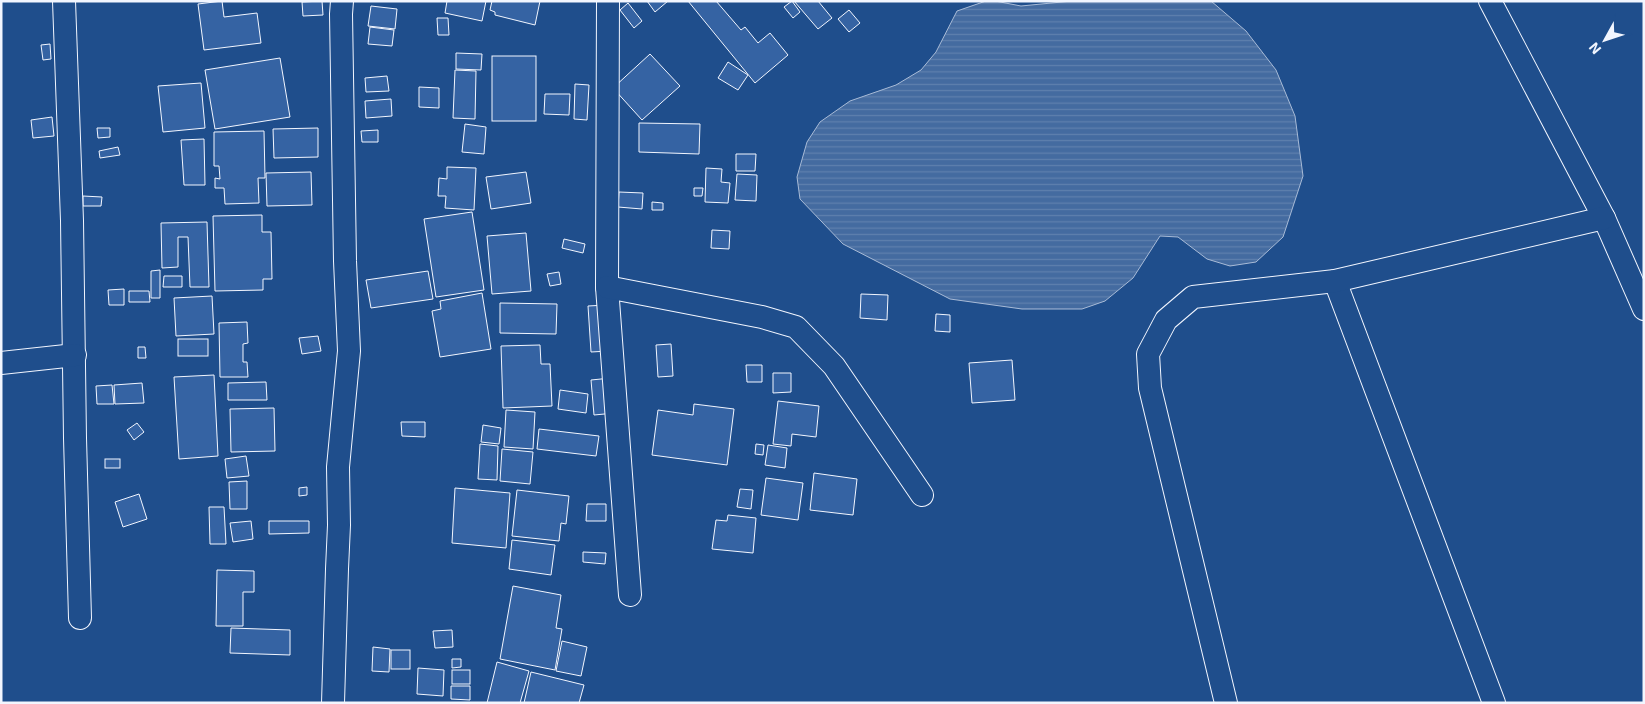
<svg xmlns="http://www.w3.org/2000/svg" width="1645" height="704" font-family="'Exo 2',sans-serif">
	<defs>
		<pattern id="water-rules" width="6" height="5" patternUnits="userSpaceOnUse" patternTransform="scale(1.25)"><rect width="6" height="5" fill="#446ba0"/><path d="M0 2.5h6" fill="none" stroke="#5f81ae"/></pattern>
	</defs>
	<rect width="100%" height="100%" fill="#1f4e8c"/>
	<polygon fill="url(#water-rules)" stroke="#a8bbd7" points="986,1 995,1 1021,6 1072,1 1211,1 1246,31 1276,70 1295,116 1303,176 1283,237 1256,262 1230,266 1207,259 1178,237 1160,236 1133,278 1105,301 1082,309 1022,309 950,299 843,244 800,199 797,177 807,142 820,122 850,101 896,85 921,70 936,52 957,11"/>
	<g fill="#3563a3" stroke="#f2f6ff">
		<polygon points="222,1 224,17 257,13 261,43 204,50 198,4"/>
		<polygon points="322,1 323,15 303,16 302,2"/>
		<polygon points="447,1 486,1 482,21 445,13"/>
		<polygon points="492,1 540,1 535,25 495,15 495,12 490,10"/>
		<polygon points="647,1 668,1 655,12"/>
		<polygon points="688,1 716,1 741,30 745,27 758,43 770,33 788,55 755,83"/>
		<polygon points="792,1 800,12 793,18 784,7"/>
		<polygon points="794,1 818,1 832,18 818,29"/>
		<polygon points="628,3 642,21 634,28 620,10"/>
		<polygon points="371,6 397,9 395,29 368,26"/>
		<polygon points="849,10 860,23 849,32 838,19"/>
		<polygon points="437,18 448,18 449,35 438,35"/>
		<polygon points="370,27 394,30 392,46 368,44"/>
		<polygon points="50,44 51,59 43,60 41,45"/>
		<polygon points="456,53 482,54 481,70 456,69"/>
		<polygon points="650,54 680,86 642,120 613,88"/>
		<rect x="492" y="56" width="44" height="65"/>
		<polygon points="280,58 290,117 215,129 205,70"/>
		<polygon points="728,62 748,75 738,90 718,78"/>
		<polygon points="455,70 476,71 475,119 453,118"/>
		<polygon points="387,76 389,91 366,92 365,78"/>
		<polygon points="201,83 205,128 163,132 158,86"/>
		<polygon points="575,84 589,85 587,120 574,119"/>
		<polygon points="419,87 439,88 439,108 419,107"/>
		<polygon points="545,94 570,94 569,115 544,114"/>
		<polygon points="391,99 392,116 366,118 365,101"/>
		<polygon points="52,117 54,136 33,138 31,120"/>
		<polygon points="639,123 700,124 699,154 639,152"/>
		<polygon points="465,124 486,127 484,154 462,152"/>
		<polygon points="97,128 110,128 110,137 98,138"/>
		<polygon points="318,128 318,157 274,158 273,129"/>
		<polygon points="378,130 378,142 362,142 361,131"/>
		<polygon points="264,131 265,178 258,178 259,203 225,204 224,188 215,188 215,178 220,179 219,166 214,166 214,132"/>
		<polygon points="204,139 205,185 184,185 181,140"/>
		<polygon points="118,147 120,155 100,158 99,151"/>
		<polygon points="736,154 756,154 755,171 736,171"/>
		<polygon points="447,167 476,168 474,210 445,208 446,196 438,196 439,178 447,179"/>
		<polygon points="706,168 722,169 721,182 730,183 728,203 705,202"/>
		<polygon points="311,172 312,205 267,206 266,173"/>
		<polygon points="526,172 531,203 491,209 486,177"/>
		<polygon points="737,174 757,175 756,201 735,200"/>
		<polygon points="694,188 703,188 702,196 694,196"/>
		<polygon points="619,192 643,193 642,209 618,207"/>
		<polygon points="83,196 102,197 101,206 83,206"/>
		<polygon points="652,202 663,203 663,210 652,210"/>
		<polygon points="472,212 484,290 436,297 424,219"/>
		<polygon points="262,215 262,232 271,232 272,279 263,279 263,290 215,291 213,216"/>
		<polygon points="207,222 209,287 190,287 188,237 178,237 178,267 162,268 161,223"/>
		<polygon points="712,230 730,231 729,249 711,248"/>
		<polygon points="526,233 531,291 492,294 487,236"/>
		<polygon points="564,239 585,244 583,253 562,248"/>
		<polygon points="160,270 160,298 151,298 151,271"/>
		<polygon points="428,271 433,299 371,308 366,280"/>
		<polygon points="559,272 561,284 550,286 547,274"/>
		<polygon points="164,276 182,276 182,287 163,287"/>
		<polygon points="124,289 124,305 109,305 108,290"/>
		<polygon points="129,291 149,291 150,302 129,302"/>
		<polygon points="482,293 491,349 440,357 432,311 441,309 440,301"/>
		<polygon points="861,294 888,295 887,320 860,318"/>
		<polygon points="212,296 214,334 176,336 174,298"/>
		<polygon points="500,303 557,304 556,334 500,333"/>
		<polygon points="606,305 609,351 591,352 588,306"/>
		<polygon points="936,314 950,315 950,332 935,331"/>
		<polygon points="247,322 248,343 243,344 243,362 247,362 248,377 220,377 219,323"/>
		<polygon points="318,336 321,351 302,354 299,338"/>
		<rect x="178" y="339" width="30" height="17"/>
		<polygon points="671,344 673,376 658,377 656,345"/>
		<polygon points="540,345 541,364 550,364 552,406 503,408 501,346"/>
		<polygon points="138,347 145,347 146,358 138,358"/>
		<polygon points="1012,360 1015,400 972,403 969,363"/>
		<polygon points="746,365 762,365 762,382 747,382"/>
		<polygon points="773,373 791,373 791,392 773,393"/>
		<polygon points="214,375 218,456 179,459 174,377"/>
		<polygon points="611,378 615,413 594,415 591,380"/>
		<polygon points="266,382 267,400 228,400 228,383"/>
		<polygon points="142,383 144,403 115,404 114,385"/>
		<polygon points="112,385 114,404 97,404 96,386"/>
		<polygon points="560,390 588,394 586,413 558,409"/>
		<polygon points="778,401 819,406 816,437 792,434 791,446 773,444"/>
		<polygon points="694,404 734,409 727,465 652,455 658,410 693,415"/>
		<polygon points="274,408 275,451 231,452 230,409"/>
		<polygon points="506,410 535,412 533,449 504,447"/>
		<polygon points="401,422 425,422 425,437 402,436"/>
		<polygon points="137,423 144,432 134,440 127,430"/>
		<polygon points="483,425 501,428 499,444 481,442"/>
		<polygon points="539,429 599,436 596,456 537,449"/>
		<polygon points="480,444 498,446 497,480 478,479"/>
		<polygon points="756,444 764,445 763,455 755,454"/>
		<polygon points="768,445 787,448 785,468 765,465"/>
		<polygon points="502,449 533,452 530,484 500,481"/>
		<polygon points="246,456 249,476 227,478 225,459"/>
		<rect x="105" y="459" width="15" height="9"/>
		<polygon points="814,473 857,479 853,515 810,510"/>
		<polygon points="766,478 803,483 798,520 761,515"/>
		<polygon points="247,481 247,509 230,509 229,482"/>
		<polygon points="307,487 307,495 299,496 299,488"/>
		<polygon points="455,488 510,493 506,548 452,543"/>
		<polygon points="740,489 753,490 751,509 737,507"/>
		<polygon points="517,490 569,496 566,524 561,523 559,541 512,536"/>
		<polygon points="139,494 147,519 123,527 115,502"/>
		<polygon points="587,504 606,504 606,521 586,521"/>
		<polygon points="209,507 224,507 226,544 210,544"/>
		<polygon points="728,515 756,518 753,553 712,549 716,520 727,521"/>
		<polygon points="251,521 253,539 233,542 230,523"/>
		<polygon points="269,521 309,521 309,533 269,534"/>
		<polygon points="512,540 555,545 551,575 509,569"/>
		<polygon points="583,552 606,553 605,564 583,562"/>
		<polygon points="217,570 254,571 254,592 243,592 243,626 216,626"/>
		<polygon points="513,586 561,595 556,628 562,629 555,670 500,659"/>
		<polygon points="231,628 290,630 290,655 230,653"/>
		<polygon points="452,630 453,647 435,648 433,631"/>
		<polygon points="562,641 587,647 581,676 556,671"/>
		<polygon points="373,647 390,649 389,672 372,671"/>
		<rect x="391" y="650" width="19" height="19"/>
		<polygon points="452,659 461,659 461,667 452,668"/>
		<polygon points="497,662 529,671 520,703 487,703"/>
		<polygon points="418,668 444,670 443,696 417,694"/>
		<rect x="452" y="670" width="18" height="14"/>
		<polygon points="531,672 584,685 579,703 524,703"/>
		<polygon points="451,686 470,686 470,700 451,699"/>
	</g>
	<g fill="none" stroke-linecap="round" stroke-linejoin="round">
		<g stroke="#f2f6ff" stroke-width="24">
			<g id="street">
				<polyline points="64,1 72,221 75,438 80,618"/>
				<polyline points="608,1 607,287 630,595"/>
				<polyline points="1490,1 1604,218 1644,309"/>
				<polyline points="1335,281 1494,703"/>
				<polyline points="607,287 762,317 796,327 834,366 922,495"/>
				<polyline points="1,363 75,355"/>
				<polyline points="333,703 337,569 339,525 338,467 349,351 345,261 341,14 342,1"/>
				<polyline points="1226,703 1150,388 1148,354 1166,320 1193,297 1335,281 1604,218"/>
			</g>
		</g>
		<use href="#street" stroke="#1f4e8c" stroke-width="22"/>
	</g>
	<rect width="1645" height="704" fill="none" stroke="#f2f6ff" stroke-width="5"/>
	<g transform="translate(1605 40) rotate(230)" stroke="#1f4e8c" stroke-width="4" paint-order="stroke">
	<path d="M0-4L9 19L0 12L-9 19Z" fill="#f2f6ff"/>
	<text y="-8" font-size="14" font-weight="bold" text-anchor="middle" fill="#f2f6ff">N</text>
	</g>
</svg>
